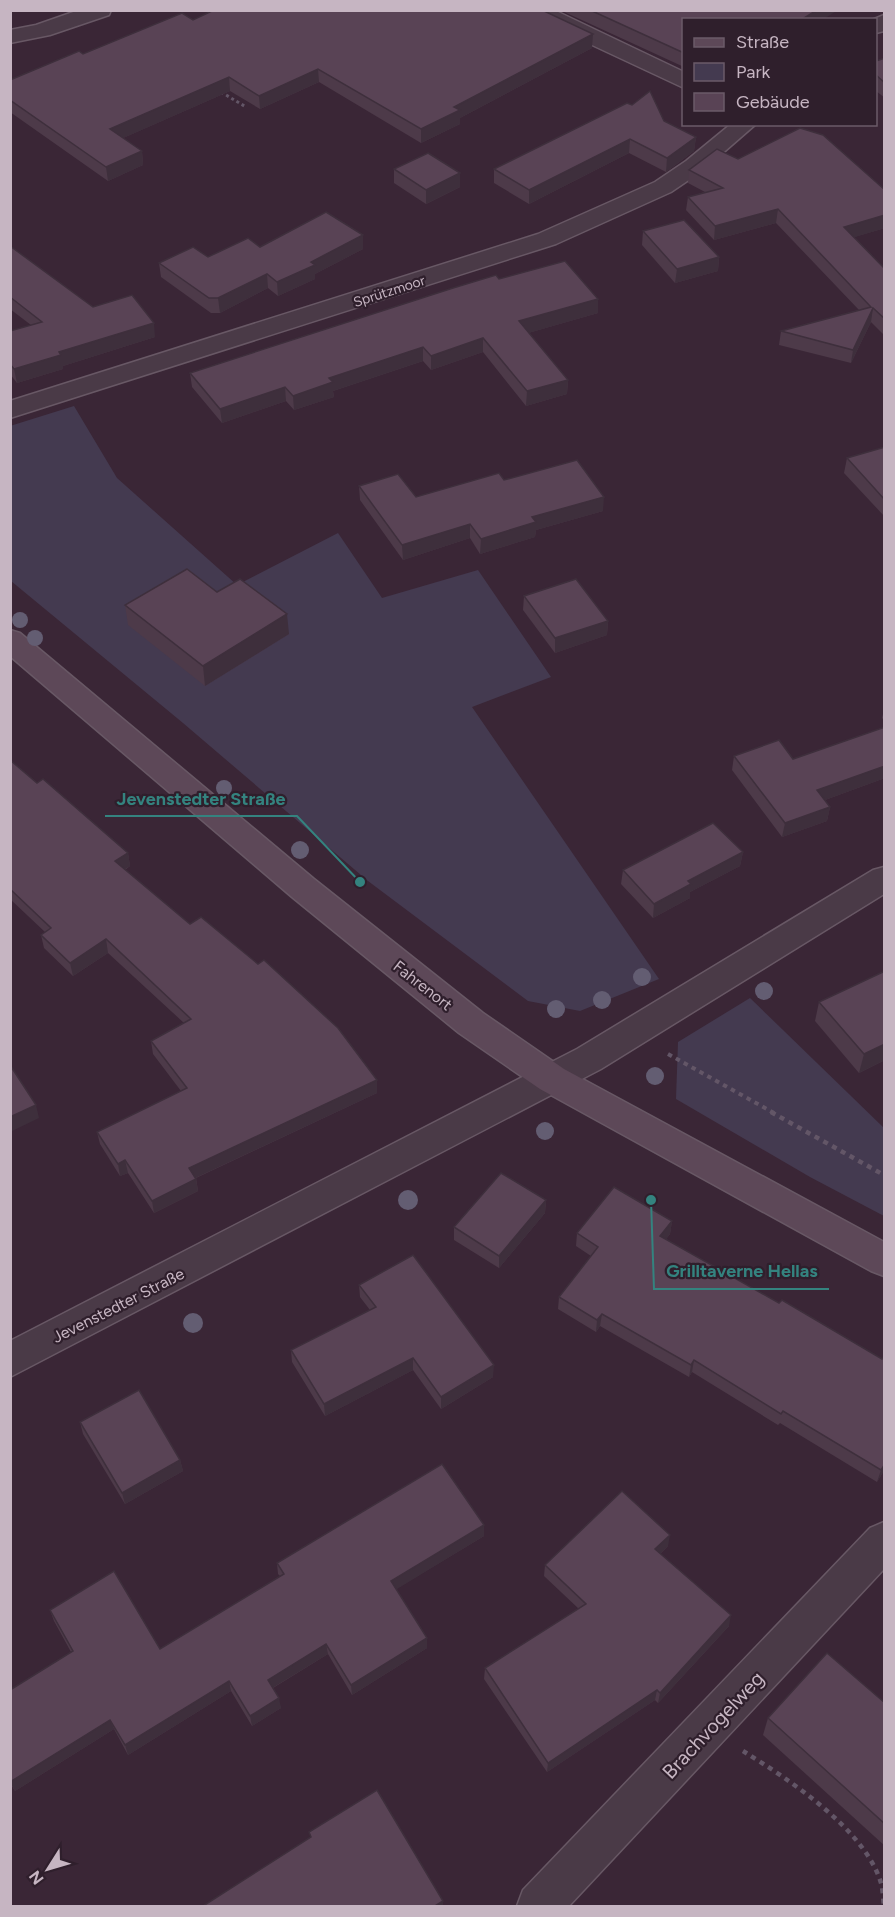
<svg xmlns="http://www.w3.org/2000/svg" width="895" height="1917" font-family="Figtree,sans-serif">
	<rect width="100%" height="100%" fill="#3a2636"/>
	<g fill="#443a50">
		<polygon points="74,406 117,478 237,585 338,533 382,598 478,570 551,677 472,707 659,979 580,1011 528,1001 368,881 183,723 11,581 10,426"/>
		<polygon points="750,998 884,1128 884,1216 810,1177 676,1099 678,1042"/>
	</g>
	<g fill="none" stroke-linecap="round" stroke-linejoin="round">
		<g stroke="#685865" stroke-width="3">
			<g id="street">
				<polygon points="79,10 111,10 109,15 50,35 10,43 10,30 36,25"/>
				<polygon points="526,10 554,10 684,72 684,88 528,15"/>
				<polygon points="884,15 884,31 876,33 876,20 872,20"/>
				<polygon points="731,124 756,124 702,171 671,192 556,244 10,418 10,401 538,234 655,182 686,161"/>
				<polygon points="884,867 884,894 601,1069 10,1377 10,1341 577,1049 873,870"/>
				<polygon points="884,1522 884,1569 569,1906 517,1906 523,1890 870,1528"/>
			</g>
		</g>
		<g stroke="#685865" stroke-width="3">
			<polygon id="secondary" points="10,630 20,633 314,879 483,1013 564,1069 884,1242 884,1276 871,1271 540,1089 459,1033 292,897 10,656"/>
		</g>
		<polyline stroke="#635667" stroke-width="3" stroke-dasharray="3 3" stroke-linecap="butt" points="221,92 246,107"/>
		<polyline stroke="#635667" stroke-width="4" stroke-dasharray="4.5 4.5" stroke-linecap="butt" points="668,1054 774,1113"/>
		<g stroke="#635667" stroke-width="4.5" stroke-dasharray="5 5" stroke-linecap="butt">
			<polyline points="771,1112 884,1175"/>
			<path d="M743,1751C788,1779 865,1829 881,1883C883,1890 883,1899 884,1906"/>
		</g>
		<use href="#street" fill="#4a3a47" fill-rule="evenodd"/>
		<use href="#secondary" fill="#5d4858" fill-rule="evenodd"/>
	</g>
	<g fill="#635d72">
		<circle cx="20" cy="620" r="8"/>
		<circle cx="35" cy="638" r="8"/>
		<circle cx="224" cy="788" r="8"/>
		<circle cx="300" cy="850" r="9"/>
		<circle cx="642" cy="977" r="9"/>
		<circle cx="764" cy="991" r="9"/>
		<circle cx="602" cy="1000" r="9"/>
		<circle cx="556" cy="1009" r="9"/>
		<circle cx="655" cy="1076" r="9"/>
		<circle cx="545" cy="1131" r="9"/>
		<circle cx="408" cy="1200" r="10"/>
		<circle cx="193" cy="1323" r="10"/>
	</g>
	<g fill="#4d3a49">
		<polygon points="560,10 838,10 684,20 684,67"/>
		<polygon points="193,20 592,48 460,118 460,124 421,143 319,82 260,109 230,91 123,138 142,151 143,165 108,181 10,112 10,80 83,54"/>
		<polygon points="885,58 885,98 876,91 876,61"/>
		<polygon points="664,121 696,137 694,151 666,172 629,153 529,204 494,183 494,169"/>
		<polygon points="738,159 885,190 885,228 854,237 885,269 885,336 871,322 851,363 779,345 781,331 859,310 776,223 714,240 686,210 688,197 705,192 688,183 689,170"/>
		<polygon points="394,169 460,173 460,187 426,204 394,183"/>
		<polygon points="643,231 719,257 718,271 675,283 642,245"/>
		<polygon points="363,235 363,249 315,274 315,279 278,296 268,288 220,313 211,313 161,277 159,263 208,257 260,247"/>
		<polygon points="10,246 93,307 155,337 63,366 63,369 17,383 10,374 10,331 31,325 10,309"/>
		<polygon points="499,279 598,313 528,333 568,380 567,394 526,406 483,352 431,370 423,361 333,391 334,397 294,410 286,401 222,423 192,387 190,373"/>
		<polygon points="885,447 885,517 844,473 847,458"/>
		<polygon points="504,480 603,511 536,530 535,537 480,554 470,538 403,560 360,500 359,486 416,497"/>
		<polygon points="217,592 289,634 205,686 128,625 125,605"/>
		<polygon points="524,596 608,621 607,635 555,653 523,610"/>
		<polygon points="885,706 885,721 882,718"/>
		<polygon points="885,727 885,778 825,800 830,807 827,821 782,837 732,770 734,756 793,759"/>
		<polygon points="10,760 37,783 128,853 130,866 125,870 377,1080 377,1093 196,1178 198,1191 154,1213 128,1173 120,1176 100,1144 97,1132 181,1091 153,1054 151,1041 184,1023 108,953 73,976 44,948 41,935 45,932 10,899"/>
		<polygon points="743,852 740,866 690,892 690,898 653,918 621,884 623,870"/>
		<polygon points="885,971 885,1060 859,1073 815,1021 819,1002"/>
		<polygon points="546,1200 545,1213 499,1268 454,1240 454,1227"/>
		<polygon points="672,1221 670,1234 666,1239 779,1303 882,1359 885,1356 885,1469 877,1482 780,1423 778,1425 692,1372 689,1377 600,1326 596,1332 558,1309 559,1297 591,1256 576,1246 577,1233"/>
		<polygon points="359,1285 493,1377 441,1409 413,1370 325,1416 292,1362 291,1350 370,1310 360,1297"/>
		<polygon points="80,1422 180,1460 183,1471 125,1504 83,1434"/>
		<polygon points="484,1525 484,1536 396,1589 427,1638 427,1648 352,1695 328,1654 273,1688 281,1708 252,1726 231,1691 128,1755 114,1729 15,1791 10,1783 10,1690 71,1652 54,1621 50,1610 160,1649 280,1576 278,1574 277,1563"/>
		<polygon points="668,1546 660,1554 729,1626 658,1703 655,1700 547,1772 484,1679 485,1668 579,1609 544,1576 545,1565"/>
		<polygon points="885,1703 885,1846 763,1735 768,1718"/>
	</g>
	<g fill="#3e2f3c">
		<polygon points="817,10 838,10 822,20 801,20"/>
		<polygon points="593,34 592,48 460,118 460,124 421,143 421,129 454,107"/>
		<polygon points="318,69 319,82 260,109 259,96"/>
		<polygon points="229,77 230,91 112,143 110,129"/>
		<polygon points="696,137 694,151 666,172 667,158"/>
		<polygon points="630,139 629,153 529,204 529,190"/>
		<polygon points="142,151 143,165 108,181 106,167"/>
		<polygon points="460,173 460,187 426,204 426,190"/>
		<polygon points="778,209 776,223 714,240 715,226"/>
		<polygon points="885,215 885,228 842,241 844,227"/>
		<polygon points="363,235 363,249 315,274 315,279 278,296 277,282 311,262"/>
		<polygon points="719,257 718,271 675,283 677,269"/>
		<polygon points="267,274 268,288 220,313 218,298"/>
		<polygon points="598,299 598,313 518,336 519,321"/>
		<polygon points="873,308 871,322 851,363 853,350"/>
		<polygon points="154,323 155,337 63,366 63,369 17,383 14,369 59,352"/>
		<polygon points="483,338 483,352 431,370 431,356"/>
		<polygon points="423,347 423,361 333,391 334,397 294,410 293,396 329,378"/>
		<polygon points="568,380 567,394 526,406 527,391"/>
		<polygon points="285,387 286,401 222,423 220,409"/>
		<polygon points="604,497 603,511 536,530 535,537 480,554 481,539 532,517"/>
		<polygon points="470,524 470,538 403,560 402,545"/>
		<polygon points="287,614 289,634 205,686 203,666"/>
		<polygon points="608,621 607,635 555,653 555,638"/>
		<polygon points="885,766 885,778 814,804 817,790"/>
		<polygon points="830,807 827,821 782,837 785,823"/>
		<polygon points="743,852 740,866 690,892 690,898 653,918 654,904 688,881"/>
		<polygon points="128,853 130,866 117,874 115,861"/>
		<polygon points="106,939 108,953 73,976 70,963"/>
		<polygon points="885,1044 885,1060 859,1073 864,1054"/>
		<polygon points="377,1080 377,1093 191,1180 189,1168"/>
		<polygon points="36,1105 39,1118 10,1132 10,1117"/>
		<polygon points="125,1160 128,1173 120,1176 118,1164"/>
		<polygon points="196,1179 198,1191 154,1213 152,1201"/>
		<polygon points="546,1200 545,1213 499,1268 499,1256"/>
		<polygon points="672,1221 670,1234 658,1249 660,1236"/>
		<polygon points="602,1314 600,1326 596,1332 597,1320"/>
		<polygon points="413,1358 413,1370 325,1416 324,1404"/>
		<polygon points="694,1360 692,1372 689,1377 691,1365"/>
		<polygon points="494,1365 493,1377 441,1409 441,1397"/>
		<polygon points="180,1460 183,1471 125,1504 122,1493"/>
		<polygon points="885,1464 885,1469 877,1482 881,1470"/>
		<polygon points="484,1525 484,1536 392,1592 391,1581"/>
		<polygon points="670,1535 668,1546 653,1560 655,1549"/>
		<polygon points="731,1615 729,1626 658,1703 660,1693"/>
		<polygon points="427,1638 427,1648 352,1695 351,1685"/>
		<polygon points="326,1644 328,1654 269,1690 268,1680"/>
		<polygon points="229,1681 231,1691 128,1755 125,1745"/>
		<polygon points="657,1690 655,1700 547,1772 548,1763"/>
		<polygon points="279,1698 281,1708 252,1726 250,1716"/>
		<polygon points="110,1720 114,1729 15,1791 10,1782"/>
		<polygon points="443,1901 443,1906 435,1906"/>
	</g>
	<g fill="#594355" stroke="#3e2f3c" stroke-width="1.5">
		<polygon points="214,10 542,10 593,34 454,107 460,110 421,129 318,69 259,96 229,77 110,129 142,151 106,167 10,100 10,80 79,51 83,54 182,13 193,20"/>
		<polygon points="590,10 817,10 801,20 684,20 684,53"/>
		<polygon points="885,58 885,83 876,75 876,61"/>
		<polygon points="650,91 664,121 696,137 667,158 630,139 529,190 494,169 627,103 632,105"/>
		<polygon points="800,128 823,135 885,190 885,215 844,227 885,269 885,319 873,308 853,350 781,331 871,307 778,209 715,226 688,197 723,188 689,170 717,149 738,159"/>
		<polygon points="428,153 460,173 426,190 394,169"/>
		<polygon points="326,212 363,235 311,262 315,265 277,282 267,274 218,298 209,298 159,263 193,247 208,257 248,238 260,247"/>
		<polygon points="684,220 719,257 677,269 643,231"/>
		<polygon points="10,246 93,307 132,295 154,323 59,352 61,355 14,369 10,364 10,331 42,322 10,297"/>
		<polygon points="565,261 598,299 519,321 568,380 527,391 483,338 431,356 423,347 329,378 333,382 293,396 285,387 220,409 190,373 453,288 496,275 499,279"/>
		<polygon points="885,447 885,500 847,458"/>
		<polygon points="577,460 604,497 532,517 536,522 481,539 470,524 402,545 359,486 398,474 416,497 499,473 504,480"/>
		<polygon points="187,569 217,592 240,579 287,614 203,666 125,605"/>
		<polygon points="576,579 608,621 555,638 524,596"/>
		<polygon points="885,727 885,766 817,790 830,807 785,823 734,756 779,740 793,759"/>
		<polygon points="10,760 37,783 43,779 128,853 115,861 190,924 201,917 258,964 264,960 338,1028 377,1080 189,1168 196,1179 152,1201 125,1160 118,1164 97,1132 187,1088 151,1041 191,1019 106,939 70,963 41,935 51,928 10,889"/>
		<polygon points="713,823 743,852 688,881 691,884 654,904 623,870"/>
		<polygon points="885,971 885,1044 864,1054 819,1002"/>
		<polygon points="10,1065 36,1105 10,1117"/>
		<polygon points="501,1173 546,1200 499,1256 454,1227"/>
		<polygon points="614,1187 672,1221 660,1236 779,1303 782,1300 882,1359 885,1356 885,1464 881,1470 783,1411 781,1414 694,1360 691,1365 602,1314 597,1320 559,1297 598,1247 577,1233"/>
		<polygon points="413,1255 494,1365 441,1397 413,1358 324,1404 291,1350 376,1307 359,1285"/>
		<polygon points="139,1390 180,1460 122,1493 80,1422"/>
		<polygon points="442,1464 484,1525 391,1581 427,1638 351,1685 326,1644 268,1680 279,1698 250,1716 229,1681 125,1745 110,1720 10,1782 10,1690 73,1651 50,1610 114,1571 160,1649 284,1574 277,1563"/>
		<polygon points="622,1491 670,1535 655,1549 731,1615 660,1693 657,1690 548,1763 485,1668 586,1604 545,1565"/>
		<polygon points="827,1653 885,1703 885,1824 768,1718"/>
		<polygon points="377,1790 443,1901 435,1906 203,1906 311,1837 309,1832"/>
	</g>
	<g text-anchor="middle" stroke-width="4.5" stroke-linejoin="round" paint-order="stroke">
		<g font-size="14" fill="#c6b5c2" stroke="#2f1f2c">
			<text transform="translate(389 291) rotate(-18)" y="5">Sprützmoor</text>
		</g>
		<g font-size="16" fill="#c6b5c2" stroke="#2f1f2c">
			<text transform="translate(423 985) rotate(38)" y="6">Fahrenort</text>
			<text transform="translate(118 1305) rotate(-27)" y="6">Jevenstedter Straße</text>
		</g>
		<g font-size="20" fill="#c6b5c2" stroke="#2f1f2c">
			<text transform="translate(713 1725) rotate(-47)" y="7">Brachvogelweg</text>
		</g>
	</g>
	<path fill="none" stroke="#34837f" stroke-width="2" d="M360 882L297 816H105M651 1200L654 1289H829"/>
	<g fill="#34837f" stroke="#2f1f2c" stroke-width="2">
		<circle cx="360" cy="882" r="6"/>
		<circle cx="651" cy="1200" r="6"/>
	</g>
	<g font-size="18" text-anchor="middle" font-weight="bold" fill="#34837f" stroke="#2f1f2c" stroke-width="4.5" stroke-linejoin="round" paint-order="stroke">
		<text x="201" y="805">Jevenstedter Straße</text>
		<text x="742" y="1277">Grilltaverne Hellas</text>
	</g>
	<rect width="895" height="1917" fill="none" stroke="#c6b5c2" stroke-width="24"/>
	<rect x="682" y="18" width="195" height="108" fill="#2f1f2c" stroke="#6b5b68" stroke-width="1.5"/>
	<rect x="694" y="38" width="30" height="9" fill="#5d4858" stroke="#6b5b68" stroke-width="1.5"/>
	<text x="736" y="48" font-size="18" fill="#c6b5c2">Straße</text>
	<rect x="694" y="63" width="30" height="18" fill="#443a50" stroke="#6b5b68" stroke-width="1.5"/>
	<text x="736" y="78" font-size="18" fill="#c6b5c2">Park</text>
	<rect x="694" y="93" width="30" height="18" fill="#594355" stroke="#6b5b68" stroke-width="1.5"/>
	<text x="736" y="108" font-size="18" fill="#c6b5c2">Gebäude</text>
	<g transform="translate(48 1869) rotate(233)" stroke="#2f1f2c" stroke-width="4.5" paint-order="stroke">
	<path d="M0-4.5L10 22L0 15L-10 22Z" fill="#c6b5c2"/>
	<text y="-9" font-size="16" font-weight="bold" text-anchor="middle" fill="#c6b5c2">N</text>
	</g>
</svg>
